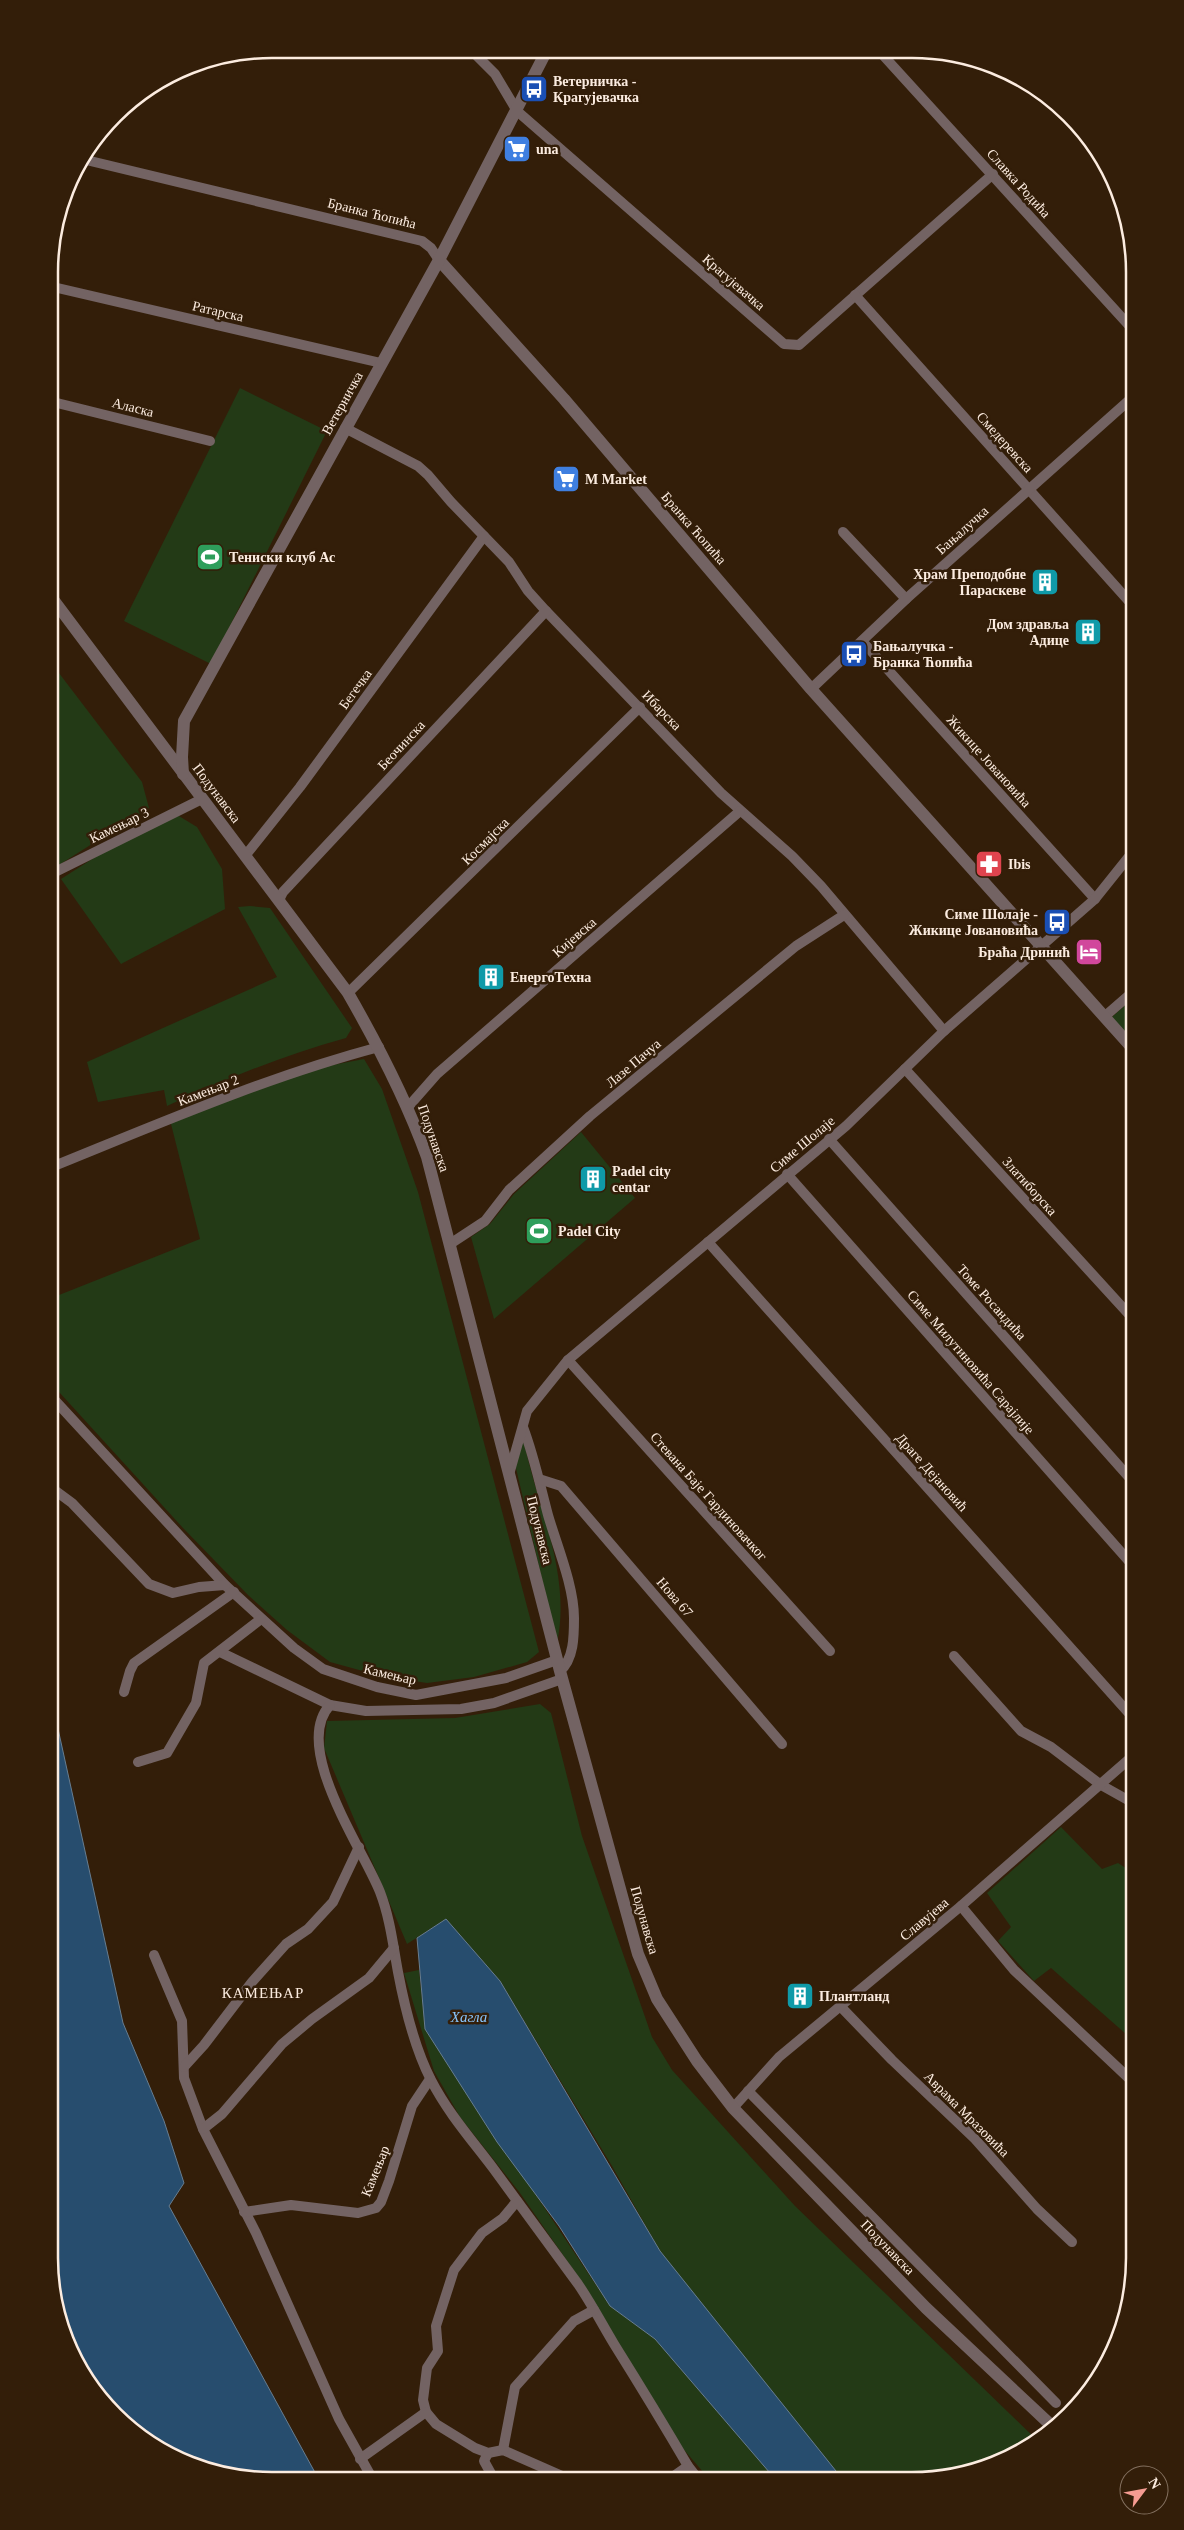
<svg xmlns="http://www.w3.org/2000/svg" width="1184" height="2530" font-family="Georgia,serif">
	<rect width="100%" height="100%" fill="#331e09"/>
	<g fill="#233a16">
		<polygon points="240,388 327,431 211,664 124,621"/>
		<polygon points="49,660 142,782 149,808 54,868 49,867"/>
		<polygon points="169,810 197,827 222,869 225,909 121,964 61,879"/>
		<path d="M250,906L270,908L352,1028L346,1038C284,1055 225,1079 167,1106L164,1090L98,1102L87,1062L277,977L238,907Z"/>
		<polygon points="1135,996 1135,1044 1111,1018"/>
		<polygon points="364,1059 382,1089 418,1192 539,1652 527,1662 474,1677 427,1683 381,1676 330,1662 287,1630 248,1595 183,1528 49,1381 49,1299 200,1239 170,1120 317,1068"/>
		<polygon points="581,1132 635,1198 494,1319 471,1237 490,1224 514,1194"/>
		<path d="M523,1437C536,1505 572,1573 557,1643L515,1464Z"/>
		<polygon points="540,1704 551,1713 582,1836 652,2037 672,2070 795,2206 1039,2442 1037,2444 971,2474 913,2481 844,2481 712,2319 660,2251 612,2166 500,1981 446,1919 407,1944 324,1748 327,1721 455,1718"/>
		<polygon points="1061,1827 1102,1869 1118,1863 1135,1874 1135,2042 1051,1968 1034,1981 998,1941 1011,1927 987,1893"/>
		<polygon points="419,1970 425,2029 610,2306 655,2339 776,2480 710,2480 679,2444 581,2281 520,2193 460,2117 434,2071 404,1973"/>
	</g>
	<g fill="#274d6e" stroke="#677d90">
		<polygon points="49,1688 123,2023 164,2121 184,2183 169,2206 318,2478 228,2477 173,2458 124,2426 86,2382 56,2317 49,2259"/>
		<polygon points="446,1919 500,1981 660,2251 844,2481 776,2480 655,2339 610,2306 559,2226 497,2142 425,2029 417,1938"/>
	</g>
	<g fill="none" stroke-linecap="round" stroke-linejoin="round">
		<g stroke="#736363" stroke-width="10">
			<polyline points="471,50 495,74 517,111 784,344 799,345 993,174"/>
			<polyline points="881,53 1135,332"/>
			<polyline points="82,159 422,241 431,248 439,260"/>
			<polyline points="49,286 381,363"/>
			<polyline points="855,295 1135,608"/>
			<polyline points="49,401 210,441"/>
			<polyline points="345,428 418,466 428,475 451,502 509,562 528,591 546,611 721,793 792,856 821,886 944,1031"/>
			<polyline points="843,532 906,599"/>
			<polyline points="862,641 1095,899"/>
			<polyline points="811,689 906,599 1135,395"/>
			<polyline points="245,856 300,787 484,536"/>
			<polyline points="49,875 202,799"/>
			<polyline points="279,900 283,892 546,611"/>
			<polyline points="348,993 640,707"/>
			<polyline points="1104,1017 1135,990"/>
			<polyline points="905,1069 1135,1321"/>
			<polyline points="408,1107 437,1074 740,811"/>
			<polyline points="829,1139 1135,1484"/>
			<path d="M49,1168C158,1124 266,1077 379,1047"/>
			<polyline points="787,1174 1135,1568"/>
			<polyline points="708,1242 1135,1720"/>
			<polyline points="450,1244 485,1221 509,1190 590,1116 796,946 844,915"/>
			<polyline points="568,1360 830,1651"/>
			<polyline points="49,1394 225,1585 294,1648 323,1669 377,1687 416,1695 506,1678 557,1660"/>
			<path d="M523,1427C534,1456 540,1485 548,1515C557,1546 574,1586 574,1618C574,1636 574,1659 560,1671"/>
			<polyline points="510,1471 527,1411 568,1360 846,1126 944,1031 1095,899 1135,849"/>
			<polyline points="539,1479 561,1486 782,1744"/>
			<polyline points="49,1486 72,1503 149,1584 173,1593 199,1587 225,1585"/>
			<polyline points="220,1652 330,1705 366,1711 461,1709 494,1703 562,1679"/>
			<polyline points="954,1656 1021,1731 1051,1747 1101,1785 1135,1804"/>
			<polyline points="124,1692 130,1671 134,1663 234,1592"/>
			<path d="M330,1705C291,1747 363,1849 380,1892C390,1918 393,1945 398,1972C405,2009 414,2047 431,2080C448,2113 471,2139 493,2168C522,2207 550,2246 578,2284C591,2303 602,2324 614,2344C639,2384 664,2425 688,2466L699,2480"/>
			<polyline points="138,1762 167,1753 196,1703 204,1663 261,1619"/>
			<polyline points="961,1906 1014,1970 1135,2084"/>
			<polyline points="154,1955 182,2021 184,2078 203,2129 256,2233 339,2419 372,2478"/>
			<polyline points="841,2007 892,2060 975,2139 1037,2209 1072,2242"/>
			<polyline points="184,2067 204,2045 252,1982 286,1944 308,1929 333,1902 359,1847"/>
			<polyline points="748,2091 1056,2403"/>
			<polyline points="733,2108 779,2057 961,1906 1135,1754"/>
			<polyline points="203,2129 222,2114 282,2044 312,2019 369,1978 394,1948"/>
			<polyline points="517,2201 503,2218 482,2233 454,2270 436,2326 438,2351 427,2368 423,2400 426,2412 436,2424 475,2448 488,2453 503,2450 569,2479"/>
			<polyline points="244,2212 291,2205 358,2213 376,2208 381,2202 389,2181 412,2106 430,2079"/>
			<polyline points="503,2450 515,2387 574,2321 594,2310"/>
			<polyline points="488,2453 484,2461 494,2479"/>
			<polyline points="360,2459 426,2412"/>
			<polyline points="668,2480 688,2466"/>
		</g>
		<g stroke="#736363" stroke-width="12">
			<polyline points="439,260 564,399 811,689 1135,1051"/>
			<path d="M49,594L348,993C379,1047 406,1099 427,1157L560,1671L638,1954L657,1999L697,2061L733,2108L926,2308L1054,2428"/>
			<polyline points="183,774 182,757 184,721 439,260 547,50"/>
		</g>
	</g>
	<defs>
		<g id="bus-square" transform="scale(1.4375)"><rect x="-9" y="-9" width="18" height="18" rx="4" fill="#1a4fb4" stroke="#331e09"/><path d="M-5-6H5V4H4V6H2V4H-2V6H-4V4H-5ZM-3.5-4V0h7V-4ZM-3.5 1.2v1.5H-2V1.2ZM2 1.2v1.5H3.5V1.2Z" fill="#fff"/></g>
		<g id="supermarket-square" transform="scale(1.4375)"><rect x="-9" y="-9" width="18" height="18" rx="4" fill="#3f7fe0" stroke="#331e09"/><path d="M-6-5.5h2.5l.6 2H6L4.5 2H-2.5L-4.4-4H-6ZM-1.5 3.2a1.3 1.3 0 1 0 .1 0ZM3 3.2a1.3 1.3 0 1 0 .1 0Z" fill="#fff"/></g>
		<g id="stadium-square" transform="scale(1.4375)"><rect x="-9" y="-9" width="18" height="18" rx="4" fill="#2e9e5b" stroke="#331e09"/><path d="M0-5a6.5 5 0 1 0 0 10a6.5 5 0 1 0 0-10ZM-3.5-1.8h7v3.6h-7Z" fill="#fff"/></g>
		<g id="building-square" transform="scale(1.4375)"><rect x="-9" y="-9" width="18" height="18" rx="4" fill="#0f9aa8" stroke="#331e09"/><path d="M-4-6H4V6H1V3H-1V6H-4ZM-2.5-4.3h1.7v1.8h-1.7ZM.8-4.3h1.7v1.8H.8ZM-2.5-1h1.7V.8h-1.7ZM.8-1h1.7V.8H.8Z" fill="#fff"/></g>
		<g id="pharmacy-square" transform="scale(1.4375)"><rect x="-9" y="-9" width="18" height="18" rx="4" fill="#e0444e" stroke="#331e09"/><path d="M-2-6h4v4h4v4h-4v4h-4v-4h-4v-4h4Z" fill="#fff"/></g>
		<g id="hotel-square" transform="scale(1.4375)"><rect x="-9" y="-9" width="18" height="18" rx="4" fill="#d1479c" stroke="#331e09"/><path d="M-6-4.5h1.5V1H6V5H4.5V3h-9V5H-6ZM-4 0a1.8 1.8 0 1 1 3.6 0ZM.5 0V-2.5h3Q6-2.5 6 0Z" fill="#fff"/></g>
	</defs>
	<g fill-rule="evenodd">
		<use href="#bus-square" x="534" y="89"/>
		<use href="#supermarket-square" x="517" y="149"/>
		<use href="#supermarket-square" x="566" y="479"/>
		<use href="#stadium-square" x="210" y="557"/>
		<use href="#building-square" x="1045" y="582"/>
		<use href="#building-square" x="1088" y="632"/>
		<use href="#bus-square" x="854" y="654"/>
		<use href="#pharmacy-square" x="989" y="864"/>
		<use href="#bus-square" x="1057" y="922"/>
		<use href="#hotel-square" x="1089" y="952"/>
		<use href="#building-square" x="491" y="977"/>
		<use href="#building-square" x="593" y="1179"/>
		<use href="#stadium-square" x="539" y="1231"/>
		<use href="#building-square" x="800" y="1996"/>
	</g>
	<g text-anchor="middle" stroke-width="5" stroke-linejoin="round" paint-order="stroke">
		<g font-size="14" font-weight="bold" fill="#fcece0" stroke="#331e09" text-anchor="start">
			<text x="553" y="86">Ветерничка -<tspan x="553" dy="16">Крагујевачка</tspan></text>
			<text x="536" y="154">una</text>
			<text x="585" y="484">M Market</text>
			<text x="229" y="562">Тениски клуб Ас</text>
			<text x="1026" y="579" text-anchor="end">Храм Преподобне<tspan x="1026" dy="16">Параскеве</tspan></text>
			<text x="1069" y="629" text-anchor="end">Дом здравља<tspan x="1069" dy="16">Адице</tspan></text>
			<text x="873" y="651">Бањалучка -<tspan x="873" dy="16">Бранка Ћопића</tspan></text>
			<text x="1008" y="869">Ibis</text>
			<text x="1038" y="919" text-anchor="end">Симе Шолаје -<tspan x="1038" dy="16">Жикице Јовановића</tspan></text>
			<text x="1070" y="957" text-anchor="end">Браћа Дринић</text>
			<text x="510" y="982">ЕнергоТехна</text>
			<text x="612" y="1176">Padel city<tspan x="612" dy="16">centar</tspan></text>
			<text x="558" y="1236">Padel City</text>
			<text x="819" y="2001">Плантланд</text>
		</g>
		<g font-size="14" fill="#fcece0" stroke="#331e09">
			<text transform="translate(1019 183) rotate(48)" y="5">Славка Родића</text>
			<text transform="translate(372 213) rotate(14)" y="5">Бранка Ћопића</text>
			<text transform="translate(734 282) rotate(41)" y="5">Крагујевачка</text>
			<text transform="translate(218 311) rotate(13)" y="5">Ратарска</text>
			<text transform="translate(342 403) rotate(-61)" y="5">Ветерничка</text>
			<text transform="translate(133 407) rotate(14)" y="5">Аласка</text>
			<text transform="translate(1005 442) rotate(48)" y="5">Смедеревска</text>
			<text transform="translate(694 528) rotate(49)" y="5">Бранка Ћопића</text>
			<text transform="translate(962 530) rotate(-42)" y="5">Бањалучка</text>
			<text transform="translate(355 689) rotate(-54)" y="5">Бегечка</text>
			<text transform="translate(662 710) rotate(46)" y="5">Ибарска</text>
			<text transform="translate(401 745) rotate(-47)" y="5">Беочинска</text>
			<text transform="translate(989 761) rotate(48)" y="5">Жикице Јовановића</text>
			<text transform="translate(217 793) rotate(53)" y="5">Подунавска</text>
			<text transform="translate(119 825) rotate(-26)" y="5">Камењар 3</text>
			<text transform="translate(485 841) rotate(-45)" y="5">Космајска</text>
			<text transform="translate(574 937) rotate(-41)" y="5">Кијевска</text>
			<text transform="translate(633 1063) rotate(-40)" y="5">Лазе Пачуа</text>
			<text transform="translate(208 1090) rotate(-21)" y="5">Камењар 2</text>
			<text transform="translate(434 1138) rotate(71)" y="5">Подунавска</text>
			<text transform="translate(802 1144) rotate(-40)" y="5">Симе Шолаје</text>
			<text transform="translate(1030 1186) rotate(48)" y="5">Златиборска</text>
			<text transform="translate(992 1302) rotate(48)" y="5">Томе Росандића</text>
			<text transform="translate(971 1362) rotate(49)" y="5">Симе Милутиновића Сарајлије</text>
			<text transform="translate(932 1472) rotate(48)" y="5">Драге Дејановић</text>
			<text transform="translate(709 1496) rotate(48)" y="5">Стевана Баје Гардиновачког</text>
			<text transform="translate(540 1530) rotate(76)" y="5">Подунавска</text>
			<text transform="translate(675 1597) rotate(49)" y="5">Нова 67</text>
			<text transform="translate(390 1674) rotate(13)" y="5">Камењар</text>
			<text transform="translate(924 1919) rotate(-40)" y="5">Славујева</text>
			<text transform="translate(645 1920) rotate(74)" y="5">Подунавска</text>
			<text transform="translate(967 2114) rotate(45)" y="5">Аврама Мразовића</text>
			<text transform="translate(375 2171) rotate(-68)" y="5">Камењар</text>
			<text transform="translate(888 2247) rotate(46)" y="5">Подунавска</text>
		</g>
		<g font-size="15" letter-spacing="1" fill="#fcece0" stroke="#331e09">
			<text x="263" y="1998">КАМЕЊАР</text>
		</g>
		<g font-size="15" font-style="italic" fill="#88c5fc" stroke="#331e09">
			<text x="469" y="2022">Хагла</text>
		</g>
	</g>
	<path d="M0 0H1184V2530H0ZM272 58H912A214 214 0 0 1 1126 272V2258A214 214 0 0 1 912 2472H272A214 214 0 0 1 58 2258V272A214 214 0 0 1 272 58Z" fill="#331e09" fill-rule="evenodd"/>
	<path fill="none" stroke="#fcece0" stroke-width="2.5" d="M272 58H912A214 214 0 0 1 1126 272V2258A214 214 0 0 1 912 2472H272A214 214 0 0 1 58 2258V272A214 214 0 0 1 272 58Z"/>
	<g transform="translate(1144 2490) rotate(58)"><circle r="24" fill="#331e09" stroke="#83705f"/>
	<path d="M0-4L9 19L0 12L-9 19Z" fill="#f59c92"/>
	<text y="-8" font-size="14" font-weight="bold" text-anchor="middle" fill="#fcece0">N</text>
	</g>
</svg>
